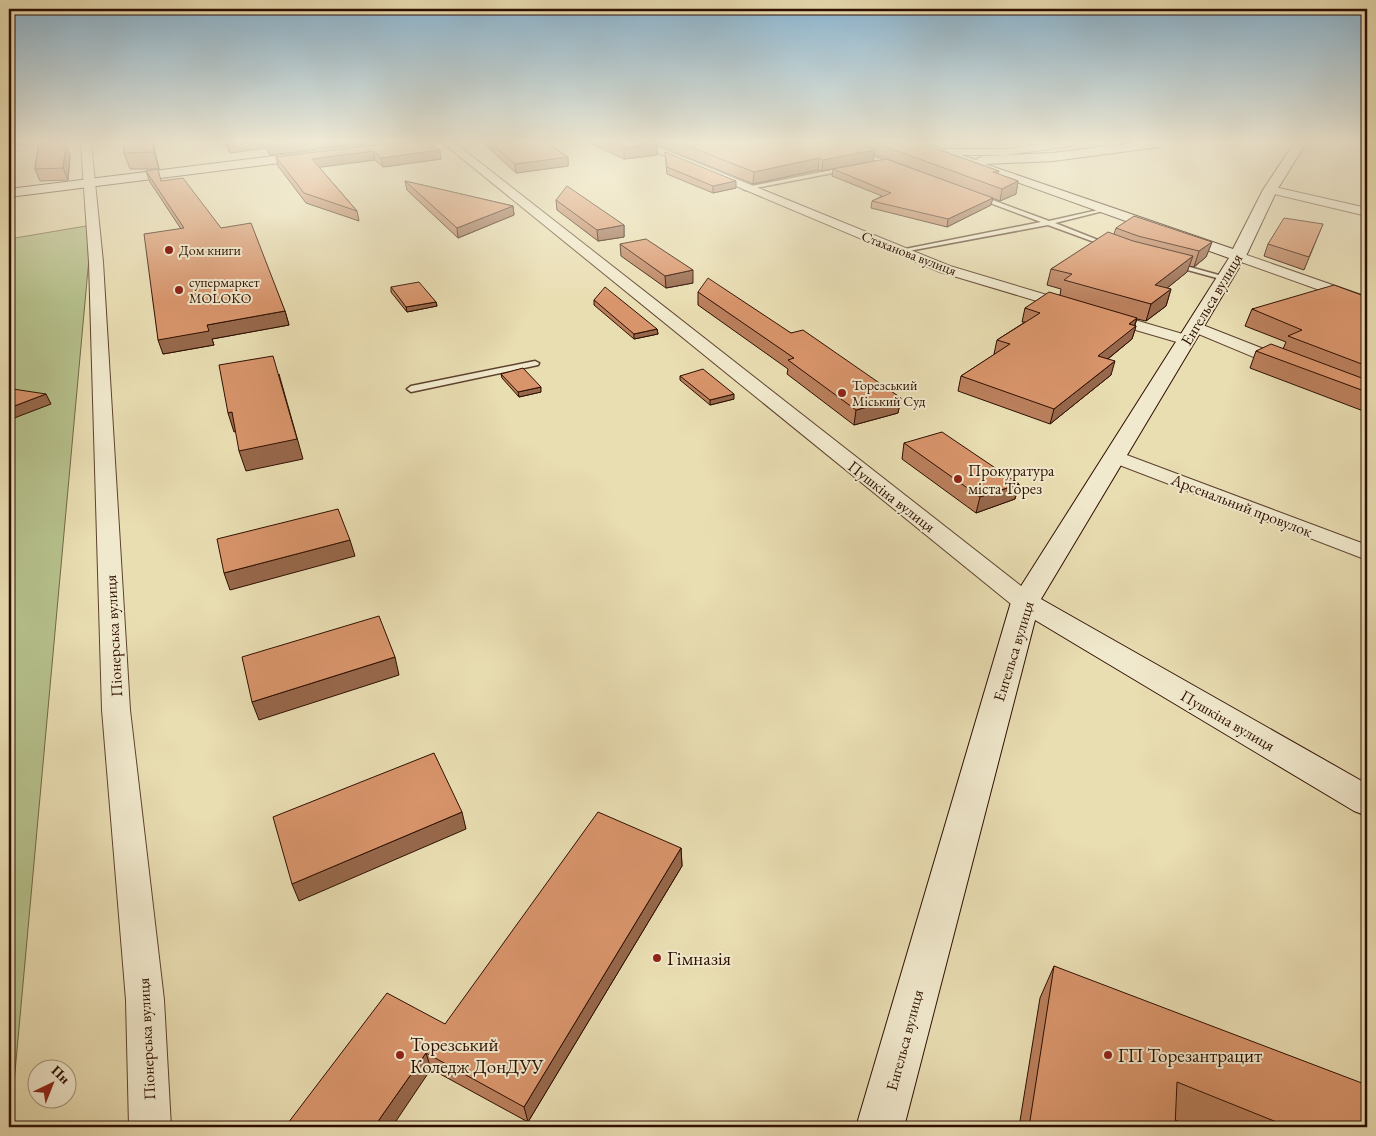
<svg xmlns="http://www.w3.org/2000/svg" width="1376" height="1136" font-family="'EB Garamond',serif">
	<rect width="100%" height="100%" fill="#e9ddb2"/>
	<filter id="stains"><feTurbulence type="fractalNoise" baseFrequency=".004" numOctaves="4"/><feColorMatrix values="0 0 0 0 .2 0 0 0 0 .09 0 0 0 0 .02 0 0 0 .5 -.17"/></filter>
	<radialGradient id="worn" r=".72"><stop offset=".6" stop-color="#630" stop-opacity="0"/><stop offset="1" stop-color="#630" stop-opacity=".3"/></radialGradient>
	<polygon fill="#b6c18c" stroke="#726846" points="92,225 10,1127 9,1127 9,239"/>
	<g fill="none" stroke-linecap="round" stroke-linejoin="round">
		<g stroke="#5d422d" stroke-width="3">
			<g id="lane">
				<polygon points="25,143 9,146 9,144"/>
				<polygon points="832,143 839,143 897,166 892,167"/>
				<polygon points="846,167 848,170 745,190 742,188"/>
				<polygon points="979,195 1049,221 1107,208 1107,210 1055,223 1113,246 1108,247 1048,225 898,253 895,251 1041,222 977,198"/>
				<polygon points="1175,263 1226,277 1227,278 1224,280 1173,266 1173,264"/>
				<polygon points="535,361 539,363 538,365 411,392 407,389 411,386"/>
			</g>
		</g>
		<g stroke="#5d422d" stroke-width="2">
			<g id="street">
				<polygon points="81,143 91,143 103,262 130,710 164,1000 171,1127 129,1127 126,1000 102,710 89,262"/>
				<polygon points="443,143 455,143 1034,596 1037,602 1034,608 1025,610 1016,608"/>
				<polygon points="634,143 648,143 950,266 1077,304 1080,307 1077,310 1067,310 940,272"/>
				<polygon points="1048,143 1076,143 1071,146 1006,155 935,155 930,152 935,149 1006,149"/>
				<polygon points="1270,186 1367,208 1367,216 1266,192 1266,188"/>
				<polygon points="1238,252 1367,297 1367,307 1233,259 1231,256"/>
				<polygon points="1104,311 1193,337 1195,340 1193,343 1187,345 1098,319 1096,316 1098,313"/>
				<polygon points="1195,322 1292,360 1295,364 1292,368 1280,368 1189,330 1187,327 1189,324"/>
				<polygon points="1116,451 1367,545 1367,560 1109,461 1106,457 1109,453"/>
			</g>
		</g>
		<g stroke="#2e0f01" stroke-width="2">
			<g id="secondary">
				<polygon points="908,143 926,143 976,160 982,156 1053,153 1131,143 1165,143 1159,147 1053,161 985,164 1233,249 1263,190 1294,143 1306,143 1277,190 1246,256 1041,599 1367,784 1367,816 1354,811 1035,620 904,1127 856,1127 1011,602 1229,258"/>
				<polygon points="315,151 319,152 321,155 319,158 9,197 9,189"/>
			</g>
		</g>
		<use href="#lane" fill="#f1e9cd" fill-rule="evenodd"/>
		<use href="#street" fill="#f1e9cd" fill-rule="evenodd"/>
		<use href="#secondary" fill="#f1e9cd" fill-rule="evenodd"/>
	</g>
	<g fill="#ba7f5c" stroke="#2e0f01" fill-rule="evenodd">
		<polygon points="39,143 65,143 64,144 66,144 70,156 68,180 40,181 35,169"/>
		<polygon points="153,143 159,169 130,169 124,153"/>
		<polygon points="223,143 369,143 270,155 264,147 265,148 230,153"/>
		<polygon points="389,143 441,159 383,167 375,160 319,167 357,211 359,221 306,203 278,166 276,157"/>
		<polygon points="483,143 547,143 568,157 568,166 516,173"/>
		<path d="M590,143H920L999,171L998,174L1018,181L1016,194L1000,201L992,198L991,205L947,227L871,208L872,201L882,196L832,176L833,169L822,171L818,170L753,184L657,145V155L624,159ZM874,154L970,190L873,161Z"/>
		<polygon points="665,152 736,188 713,193 667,174"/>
		<polygon points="146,171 162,181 285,311 289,325 212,339 214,345 163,354 181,229 150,182"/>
		<polygon points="405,181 513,206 514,215 458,238 407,190"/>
		<polygon points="556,200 624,225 624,237 598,241 557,210"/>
		<polygon points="1323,224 1304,270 1264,256 1268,244"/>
		<polygon points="1116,228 1212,242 1206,257 1194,267 1189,266 1187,272 1167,288 1171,289 1166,306 1146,321 1137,319 1135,325 1136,326 1132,339 1108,359 1111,375 1050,424 958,391 961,376 995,354 994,354 997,340 1025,322 1022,322 1025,308 1060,295 1061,289 1047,285 1051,269 1114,234"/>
		<polygon points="620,244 693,283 666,288 621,256"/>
		<polygon points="391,287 436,302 437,306 407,312 391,292"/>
		<polygon points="698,292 791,333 901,398 898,413 854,425 787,374 788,369 698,305"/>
		<polygon points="1367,297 1367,412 1366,412 1250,368 1256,351 1283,349 1286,342 1245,326 1252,309"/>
		<polygon points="594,300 657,329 658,334 634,339 594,305"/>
		<polygon points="501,374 541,392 519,397 502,378"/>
		<polygon points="680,376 734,399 710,405 680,380"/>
		<polygon points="904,443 1019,484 1015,499 976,513 902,459"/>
		<polygon points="681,848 682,866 528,1122 431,1069 285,1127 445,1024"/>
		<polygon points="1054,966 1367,1127 1194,1127 1175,1120 1175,1127 1019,1127 1040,998"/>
	</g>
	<g fill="#97684b" stroke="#2e0f01">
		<polygon points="152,143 153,143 159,169 154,152"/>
		<polygon points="231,143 263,143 265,148 230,153 227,144"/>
		<polygon points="296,143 369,143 270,155 268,146"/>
		<polygon points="66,144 70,156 68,180 63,168"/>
		<polygon points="657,144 657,155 624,159 624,148"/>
		<polygon points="440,150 441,159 383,167 381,158"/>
		<polygon points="875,150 873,161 822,171 823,160"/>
		<polygon points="373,151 375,160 314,168 312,159"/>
		<polygon points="568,157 568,166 516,173 515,164"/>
		<polygon points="819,158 818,170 753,184 754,172"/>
		<polygon points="736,181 736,188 713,193 713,186"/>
		<polygon points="1018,181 1016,194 1000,201 1002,189"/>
		<polygon points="993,198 991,205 947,227 948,219"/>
		<polygon points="513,206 514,215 458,238 457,228"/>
		<polygon points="624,225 624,237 598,241 597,230"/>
		<polygon points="1212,242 1206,257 1194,267 1199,251"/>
		<polygon points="1193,256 1187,272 1150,302 1155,285"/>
		<polygon points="693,270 693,283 666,288 665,276"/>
		<polygon points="1171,289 1166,306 1146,321 1151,304"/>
		<polygon points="436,302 437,306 407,312 406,307"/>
		<polygon points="285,311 289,325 212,339 214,345 163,354 158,340 207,325"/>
		<polygon points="1137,318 1134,327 1136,326 1132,339 1094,370 1098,356 1129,324"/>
		<polygon points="657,329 658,334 634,339 634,334"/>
		<polygon points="1115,361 1111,375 1050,424 1054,409"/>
		<polygon points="279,374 303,459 246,471 239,451"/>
		<polygon points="541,387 541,392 519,397 518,392"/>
		<polygon points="46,394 51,404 9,420 9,408"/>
		<polygon points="734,394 734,399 710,405 710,400"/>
		<polygon points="901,398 898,413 854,425 856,410"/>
		<polygon points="232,412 238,431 234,432 228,413"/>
		<polygon points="1019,484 1015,499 976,513 980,497"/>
		<polygon points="350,540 355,556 230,590 224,573"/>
		<polygon points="395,657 399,675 259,720 252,702"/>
		<polygon points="462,812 466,829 299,901 292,884"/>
		<polygon points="681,848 682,866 528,1122 524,1107"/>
		<polygon points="426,1053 431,1069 392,1127 374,1127"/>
	</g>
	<g fill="#d8946b" stroke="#2e0f01">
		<polygon points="39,143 59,143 59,145 66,144 63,168 35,169"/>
		<polygon points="123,143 152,143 154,152 124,153"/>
		<polygon points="266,143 296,143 268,146"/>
		<polygon points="389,143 431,143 440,150 381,158 373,151 312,159 357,211 304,193 276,157"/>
		<polygon points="491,143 547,143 568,157 515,164"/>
		<polygon points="614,143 656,143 657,144 624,148"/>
		<polygon points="680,143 857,143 875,150 823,160 819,158 754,172"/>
		<polygon points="875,143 920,143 999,171 993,172 1018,181 1002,189"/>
		<polygon points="665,152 736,181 713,186 667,167"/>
		<polygon points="886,159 993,198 948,219 872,201 891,193 833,169"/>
		<polygon points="158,169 161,181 183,178 221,228 251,223 285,311 207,325 209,331 158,340 144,234 184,228 146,171"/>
		<polygon points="405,181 513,206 457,228"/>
		<polygon points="567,186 624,225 597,230 556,200"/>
		<polygon points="1134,216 1212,242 1199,251 1138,236 1116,228"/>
		<polygon points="1284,218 1323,224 1309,257 1268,244"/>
		<polygon points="1108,232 1133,241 1193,256 1155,285 1171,289 1151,304 1064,280 1072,274 1051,269"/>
		<polygon points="646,239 693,270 665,276 620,244"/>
		<polygon points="708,278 791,333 803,330 901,398 856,410 788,360 794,358 698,292"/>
		<polygon points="419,282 436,302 406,307 391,287"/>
		<polygon points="1334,285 1367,297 1367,366 1288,336 1302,330 1252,309"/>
		<polygon points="605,287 657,329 634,334 594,300"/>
		<polygon points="1049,292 1137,318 1129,324 1136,326 1098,356 1115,361 1054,409 961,376 1010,344 997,340 1040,313 1025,308"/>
		<polygon points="1271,344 1367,380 1367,392 1256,351"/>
		<polygon points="273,356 297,439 239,451 232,412 228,413 219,365"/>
		<polygon points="523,368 541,387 518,392 501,374"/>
		<polygon points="703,369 734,394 710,400 680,376"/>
		<polygon points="9,389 13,389 46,394 9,408"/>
		<polygon points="942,432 1019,484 980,497 904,443"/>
		<polygon points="338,509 350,540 224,573 217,539"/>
		<polygon points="379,616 395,657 252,702 242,657"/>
		<polygon points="434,753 462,812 292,884 273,817"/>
		<polygon points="598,812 681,848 524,1107 426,1053 374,1127 285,1127 387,993 445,1024"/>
		<polygon points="1054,966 1367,1085 1367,1127 1289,1127 1177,1082 1175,1127 1029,1127"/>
	</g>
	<linearGradient id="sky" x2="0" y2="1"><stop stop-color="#89b6d4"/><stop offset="0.47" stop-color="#f5f0dc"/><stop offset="1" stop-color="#f5f0dc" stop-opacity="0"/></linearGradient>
	<rect width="1376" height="302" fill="url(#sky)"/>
	<g fill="#8f2418" stroke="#f1e9cd" stroke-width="2">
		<circle cx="169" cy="250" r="5"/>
		<circle cx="179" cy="290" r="5"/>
		<circle cx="842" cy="393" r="5"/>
		<circle cx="958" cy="479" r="5"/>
		<circle cx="657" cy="958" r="5"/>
		<circle cx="400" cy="1055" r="5"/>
		<circle cx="1108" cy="1055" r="5"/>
	</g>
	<g text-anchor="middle" stroke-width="4" stroke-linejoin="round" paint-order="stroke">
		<g font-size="14" fill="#2e0f01" stroke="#f1e9cd" text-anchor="start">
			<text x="179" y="255">Дом книги</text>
			<text x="189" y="287">супермаркет<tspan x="189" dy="16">MOLOKO</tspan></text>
			<text x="852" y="390">Торезський<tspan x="852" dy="16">Міський Суд</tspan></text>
		</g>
		<g font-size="14" fill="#2e0f01" stroke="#f1e9cd">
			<text transform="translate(909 253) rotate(21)" y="5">Стаханова вулиця</text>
		</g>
		<g font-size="16" fill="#2e0f01" stroke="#f1e9cd">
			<text transform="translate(1211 299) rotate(-59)" y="6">Енгельса вулиця</text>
			<text transform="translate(892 496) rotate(38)" y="6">Пушкіна вулиця</text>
			<text transform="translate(1242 505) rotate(21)" y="6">Арсенальний провулок</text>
			<text transform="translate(113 636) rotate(-93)" y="6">Піонерська вулиця</text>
			<text transform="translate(1013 651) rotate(-73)" y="6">Енгельса вулиця</text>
			<text transform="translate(1228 720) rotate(30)" y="6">Пушкіна вулиця</text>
			<text transform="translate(146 1039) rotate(-93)" y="6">Піонерська вулиця</text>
			<text transform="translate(904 1040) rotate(-75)" y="6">Енгельса вулиця</text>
		</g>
		<g font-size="16" fill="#2e0f01" stroke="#f1e9cd" text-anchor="start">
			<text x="968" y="476">Прокуратура<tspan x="968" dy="18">міста Торез</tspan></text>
		</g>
		<g font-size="19" fill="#2e0f01" stroke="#f1e9cd" text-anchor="start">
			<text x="667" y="965">Гімназія</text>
			<text x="410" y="1051">Торезський<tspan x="410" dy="22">Коледж ДонДУУ</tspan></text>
			<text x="1118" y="1062">ГП Торезантрацит</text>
		</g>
	</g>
	<rect width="1376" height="1136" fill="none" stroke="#e9ddb2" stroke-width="30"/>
	<rect x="10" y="10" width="1356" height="1116" fill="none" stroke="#2e0f01" stroke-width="2.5"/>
	<rect x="15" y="15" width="1346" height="1106" fill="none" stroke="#2e0f01"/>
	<g transform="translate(52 1084) rotate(43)"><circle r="24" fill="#f1e9cd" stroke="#a3927b"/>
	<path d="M0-4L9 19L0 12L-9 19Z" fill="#8f2418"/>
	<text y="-8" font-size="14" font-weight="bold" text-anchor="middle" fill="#2e0f01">Пн</text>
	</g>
	<rect width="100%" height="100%" filter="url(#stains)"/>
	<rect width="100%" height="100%" fill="url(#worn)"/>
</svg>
